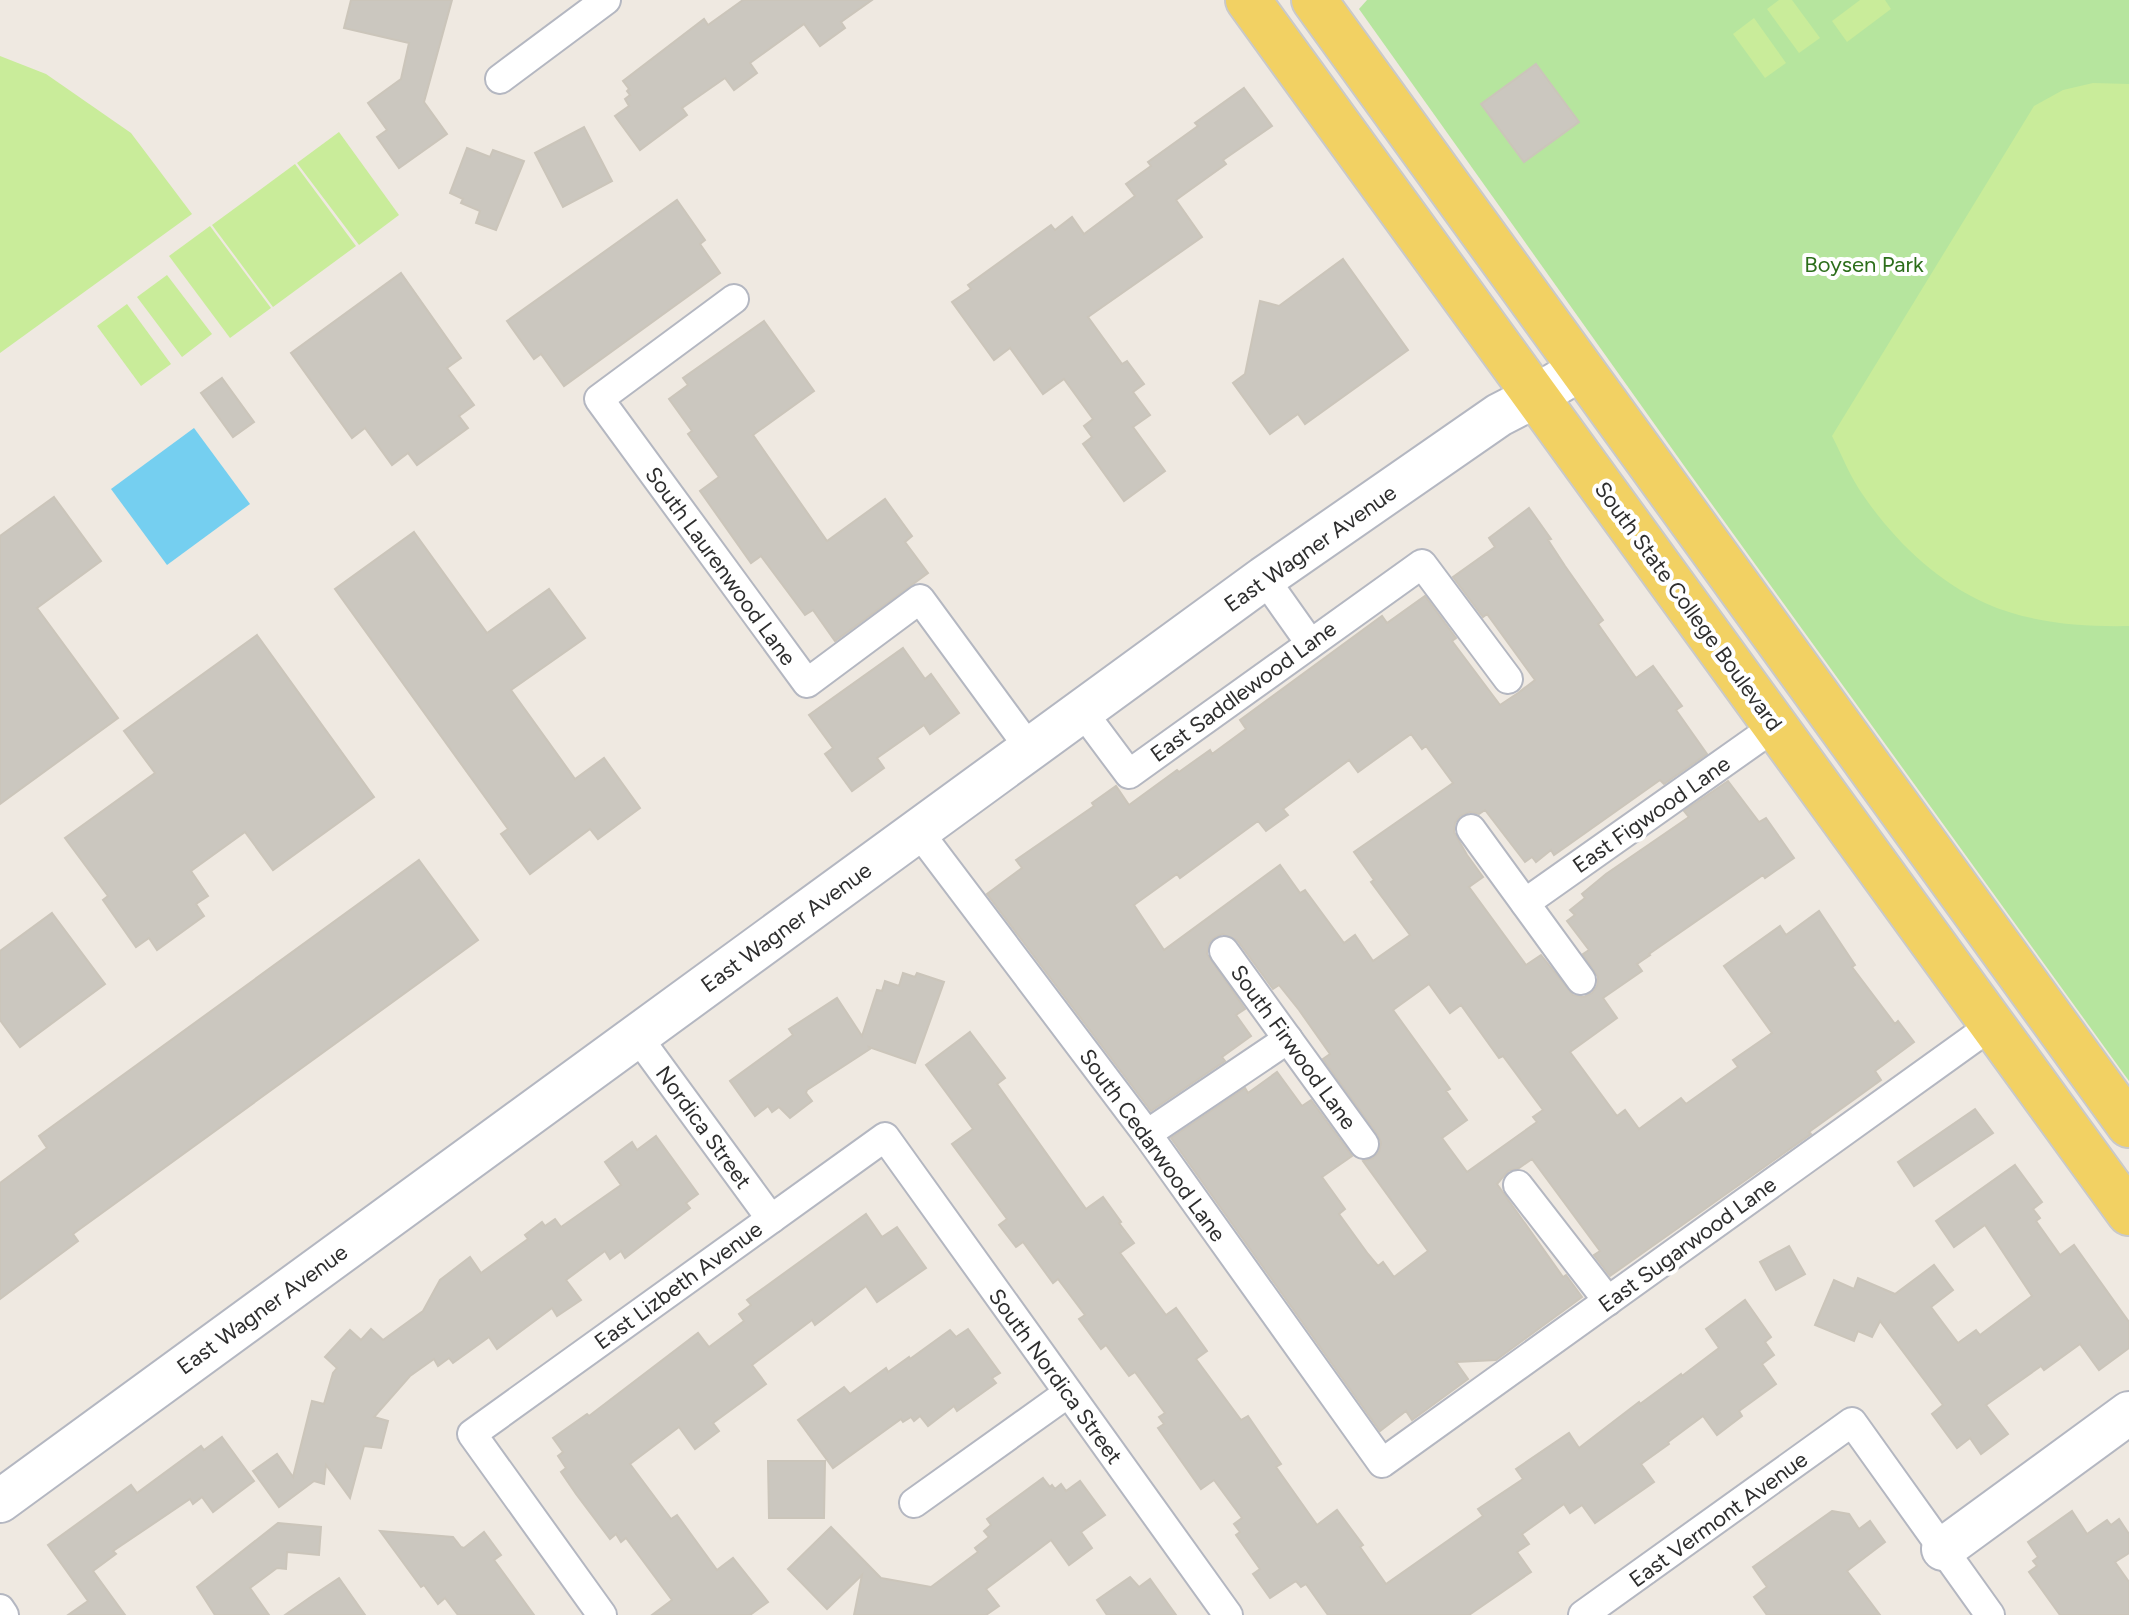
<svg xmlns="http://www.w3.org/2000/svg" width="2129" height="1615" font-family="Figtree,sans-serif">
	<rect width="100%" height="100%" fill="#efe9e1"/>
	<polygon fill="#b6e59e" points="1367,0 2129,0 2129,1081 1690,474 1359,9"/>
	<g fill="#c9ec9a">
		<polygon points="1779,0 1792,0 1820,38 1799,53 1767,9"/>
		<polygon points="1860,0 1885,0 1891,9 1847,42 1832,21"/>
		<polygon points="1754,18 1786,63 1765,78 1733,34"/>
		<polygon points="0,56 46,74 131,133 192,214 0,353"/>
		<path d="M2093,83L2129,84V626C2082,627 2029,623 1985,603C1936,581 1893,539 1863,495C1850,477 1842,455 1832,436L2034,106L2063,90Z"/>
		<polygon points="339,132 399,215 359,245 297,163"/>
		<polygon points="295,164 356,246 273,307 212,225"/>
		<polygon points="210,226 271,308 230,338 169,256"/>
		<polygon points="167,275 212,334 182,357 137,297"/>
		<polygon points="127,304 171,364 141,386 97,326"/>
	</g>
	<polygon fill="#75cff0" points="194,428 250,504 167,565 111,489"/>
	<g fill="#cbc7bf" stroke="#cbc5ba" stroke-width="2" fill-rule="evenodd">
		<polygon points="351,0 452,0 424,102 447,134 399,168 377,137 387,130 368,103 401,79 409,43 344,28"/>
		<polygon points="743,0 872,0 841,22 845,28 820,46 804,24 750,63 757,73 734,90 725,78 682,108 687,115 640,150 615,116 629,106 625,99 630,95 627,91 629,89 623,81 704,19 708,25"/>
		<polygon points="1536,64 1579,122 1524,162 1481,104"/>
		<polygon points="1244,88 1272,126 1223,160 1226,164 1176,200 1202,237 1088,317 1122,364 1127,361 1144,384 1133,392 1150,415 1133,427 1165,471 1124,501 1083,444 1092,437 1084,426 1093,419 1064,379 1043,394 1010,348 994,360 952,302 971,289 968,285 1051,225 1055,230 1072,217 1084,234 1135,196 1126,184 1151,166 1148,162 1198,126 1195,123"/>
		<polygon points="584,127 612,181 563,207 535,153"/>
		<polygon points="467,148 490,157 493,150 524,161 496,230 476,223 480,211 461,203 463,199 450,193"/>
		<polygon points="677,200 705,240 700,244 720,273 564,386 541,354 534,359 507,321"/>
		<polygon points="1343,259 1408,350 1305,424 1298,414 1270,434 1233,383 1245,374 1260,301 1279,306"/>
		<polygon points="401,273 461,358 447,368 474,405 459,416 468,428 417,465 408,453 392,465 365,428 352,438 291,353"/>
		<polygon points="764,321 814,391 753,435 827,541 885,499 912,536 905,542 928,573 835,641 813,610 805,615 761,556 751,563 700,491 719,477 688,434 692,431 669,399 688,385 683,378"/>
		<polygon points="222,378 254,422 233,437 201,393"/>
		<polygon points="54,497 101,561 37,608 118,718 0,804 0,536"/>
		<path d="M1529,508L1551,539L1548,540L1565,566L1603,620L1598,624L1636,678L1653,666L1682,706L1676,710L1707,754L1664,784L1660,780L1554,855L1551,850L1536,862L1532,857L1525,862L1485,810L1479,814L1470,812L1460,816L1455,823L1454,832L1467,855L1483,877L1469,887L1526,965L1541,955L1573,995L1584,997L1592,993L1597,986L1598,977L1583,954L1589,950L1567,921L1575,915L1570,910L1585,898L1582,894L1606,874L1689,817L1684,811L1728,781L1759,822L1766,818L1794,858L1765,878L1763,875L1649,954L1650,955L1637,964L1642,971L1603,998L1617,1018L1570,1052L1617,1116L1625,1110L1639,1129L1681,1098L1686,1104L1738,1067L1733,1060L1772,1033L1724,966L1780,926L1786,935L1819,911L1855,965L1852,967L1895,1024L1898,1021L1914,1042L1875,1071L1881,1080L1809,1132L1811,1134L1610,1276L1594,1255L1600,1251L1532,1159L1519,1168L1508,1171L1497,1184L1563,1277L1566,1275L1582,1297L1496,1360L1456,1362L1468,1379L1412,1420L1406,1411L1380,1431L1171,1138L1245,1088L1248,1093L1277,1072L1302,1106L1311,1100L1352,1156L1322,1177L1345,1209L1339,1214L1368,1254L1378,1266L1383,1262L1394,1277L1428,1251L1363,1161L1373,1158L1379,1152L1381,1143L1378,1135L1323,1059L1330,1054L1299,1010L1279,985L1273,989L1237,940L1223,934L1215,937L1209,943L1207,954L1245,1009L1236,1015L1251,1036L1222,1057L1225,1061L1151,1111L987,894L1022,868L1016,860L1094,806L1092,803L1116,786L1129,805L1177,770L1179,772L1210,750L1212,754L1246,729L1240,720L1382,616L1387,623L1425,596L1456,638L1452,641L1500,705L1518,693L1535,680L1487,614L1483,617L1453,577L1495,547L1489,538ZM1411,734L1422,749L1426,746L1453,783L1354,852L1374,880L1371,882L1410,935L1373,961L1355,935L1344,943L1305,890L1300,893L1280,865L1164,950L1134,905L1177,874L1180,878L1258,821L1266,831L1288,815L1283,809L1349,760L1358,772ZM1429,984L1450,1013L1461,1005L1499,1058L1503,1056L1543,1110L1533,1117L1537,1122L1467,1172L1442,1138L1467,1120L1446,1091L1450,1089L1393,1010Z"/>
		<polygon points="414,532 487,633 549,589 585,638 511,690 575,779 604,758 640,808 598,839 590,829 530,874 501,834 508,829 335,589"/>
		<polygon points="257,635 374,797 273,870 245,832 191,871 208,896 196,904 204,916 157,950 149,938 136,947 103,900 108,896 65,838 155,773 124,731"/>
		<polygon points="903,648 925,679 931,674 959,713 930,734 924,725 877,758 884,768 852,791 825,754 833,748 809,715"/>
		<polygon points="419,860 478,940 73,1234 78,1241 0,1299 0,1183 47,1148 39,1136"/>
		<polygon points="52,913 105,984 20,1047 0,1020 0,951"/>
		<polygon points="903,973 915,977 917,973 944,982 915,1063 869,1047 870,1049 807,1090 806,1093 812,1101 790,1118 779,1107 772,1112 768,1106 755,1116 730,1081 793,1035 789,1029 837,998 862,1036 877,990 882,991 885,981 899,986"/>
		<polygon points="970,1032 1005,1078 997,1084 1086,1209 1103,1197 1121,1222 1119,1223 1134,1243 1120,1253 1166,1315 1176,1308 1207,1351 1196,1359 1241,1420 1248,1416 1281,1464 1276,1467 1317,1525 1337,1510 1363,1545 1360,1547 1386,1584 1483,1516 1478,1509 1523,1479 1516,1469 1569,1433 1579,1448 1639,1402 1640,1404 1681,1374 1682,1376 1719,1348 1706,1329 1745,1300 1771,1337 1765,1342 1774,1355 1762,1364 1776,1384 1739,1411 1742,1416 1717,1435 1703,1416 1668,1442 1669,1444 1641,1464 1654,1482 1595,1523 1582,1505 1570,1513 1564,1504 1522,1534 1529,1544 1517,1552 1531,1572 1469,1615 1328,1615 1306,1584 1301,1587 1296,1581 1270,1598 1253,1574 1260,1569 1236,1535 1240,1532 1234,1524 1242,1518 1214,1480 1201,1489 1158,1428 1164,1424 1159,1417 1165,1413 1135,1372 1129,1376 1106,1345 1101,1349 1079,1319 1085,1315 1058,1279 1053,1283 1023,1242 1016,1247 999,1225 1007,1219 952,1144 973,1129 926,1065"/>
		<polygon points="1975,1109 1993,1133 1914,1186 1898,1162"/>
		<polygon points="656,1136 698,1194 686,1203 690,1208 625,1258 621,1251 610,1259 605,1251 566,1280 581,1300 557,1316 552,1308 497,1349 489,1337 453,1363 449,1358 438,1366 434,1359 410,1376 374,1417 388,1421 381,1448 364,1446 350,1498 326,1465 324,1484 314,1481 279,1507 253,1471 277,1454 293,1477 312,1401 324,1404 333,1373 337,1368 325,1357 350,1330 361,1340 371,1329 383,1340 423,1311 440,1280 470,1257 481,1273 528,1239 525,1235 542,1222 545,1226 555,1219 561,1227 621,1185 605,1162 632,1142 637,1150"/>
		<polygon points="2015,1165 2042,1202 2033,1209 2040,1218 2036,1221 2060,1255 2074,1245 2129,1322 2129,1348 2099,1370 2080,1344 2044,1370 2041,1366 1986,1405 2008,1434 1981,1454 1970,1438 1957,1448 1932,1414 1943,1405 1880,1321 1872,1337 1858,1331 1854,1341 1815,1325 1834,1280 1854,1289 1858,1278 1895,1294 1934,1265 1953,1290 1931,1307 1958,1343 1976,1330 1980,1335 2032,1296 1985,1225 1954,1247 1936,1221"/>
		<polygon points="866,1214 882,1237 897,1227 926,1268 877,1302 866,1286 815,1325 812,1320 752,1365 766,1384 713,1423 719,1431 695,1449 679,1427 630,1464 671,1519 677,1515 717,1570 733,1558 768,1602 750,1615 652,1615 672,1600 626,1538 621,1542 616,1534 610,1539 576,1494 561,1472 566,1468 558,1456 563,1452 553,1438 587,1414 589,1416 698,1333 709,1347 744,1321 739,1314 751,1305 747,1300"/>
		<polygon points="1789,1246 1805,1274 1776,1290 1760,1262"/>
		<polygon points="968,1329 1000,1373 992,1378 996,1383 957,1411 954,1406 928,1426 920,1416 914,1421 911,1417 903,1422 901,1419 833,1468 798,1420 844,1387 850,1394 886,1368 888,1372 909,1357 910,1359 950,1330 956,1337"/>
		<polygon points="222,1437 254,1481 213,1512 202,1497 193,1504 190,1499 113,1551 116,1554 93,1571 125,1615 68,1615 88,1601 48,1545 131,1485 137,1493 201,1446 204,1450"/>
		<polygon points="768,1461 825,1461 824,1518 769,1518"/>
		<polygon points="1043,1478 1050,1487 1052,1485 1055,1489 1061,1484 1066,1491 1080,1481 1105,1515 1081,1532 1092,1548 1069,1565 1051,1540 986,1589 999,1606 986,1615 854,1615 862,1575 827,1609 788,1569 831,1527 881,1578 931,1587 978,1552 975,1548 989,1537 984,1531 991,1525 987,1519"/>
		<polygon points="1832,1511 1849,1514 1859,1529 1870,1521 1885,1542 1847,1571 1880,1615 1767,1615 1754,1597 1767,1587 1753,1567"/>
		<polygon points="2072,1511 2087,1534 2107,1520 2111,1525 2119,1519 2129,1534 2129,1553 2115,1562 2129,1582 2129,1615 2060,1615 2029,1572 2037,1566 2033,1561 2038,1557 2028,1542"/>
		<polygon points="278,1523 321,1527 319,1555 287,1552 286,1569 277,1568 250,1588 269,1615 215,1615 197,1587"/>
		<polygon points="380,1531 453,1537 461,1547 464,1548 484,1532 501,1555 494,1560 534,1615 458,1615 445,1598 438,1604 424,1585 421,1587"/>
		<polygon points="1130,1577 1139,1587 1150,1579 1176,1615 1107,1615 1097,1600"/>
		<polygon points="339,1578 365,1615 285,1615 312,1596"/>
	</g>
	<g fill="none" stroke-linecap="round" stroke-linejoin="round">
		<g stroke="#b4b7c1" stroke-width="32">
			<g id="street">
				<polyline points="500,79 606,0"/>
				<polyline points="734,299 599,399 807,683 920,599 1030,749"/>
				<polyline points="1264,578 1310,643"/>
				<polyline points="1082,711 1129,774 1422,564 1508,679"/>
				<polyline points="1471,829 1581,980"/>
				<polyline points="918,831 1147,1134 1382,1463 1992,1025"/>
				<polyline points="1525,903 1777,725"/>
				<polyline points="1224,951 1364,1144"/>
				<polyline points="637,1036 771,1219"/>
				<polyline points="1147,1134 1288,1039"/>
				<polyline points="1518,1185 1608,1301"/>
				<polyline points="914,1503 1068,1393"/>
				<polyline points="0,1609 4,1615"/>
				<polyline points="602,1615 472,1434 885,1137 1228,1615"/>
				<polyline points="1583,1615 1852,1422 1990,1615"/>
			</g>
		</g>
		<g stroke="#b4b7c1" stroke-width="46">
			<g id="secondary">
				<polyline points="0,1501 1264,578 1499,415 1534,397 1581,369"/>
				<polyline points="1943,1549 2129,1413"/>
			</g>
		</g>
		<g stroke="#c9c9c9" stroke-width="48">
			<g id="primary">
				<polyline points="1248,0 2129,1213"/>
				<polyline points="1314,0 2129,1125"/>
			</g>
		</g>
		<use href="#street" stroke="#fff" stroke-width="28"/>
		<use href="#secondary" stroke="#fff" stroke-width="42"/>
		<use href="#primary" stroke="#f2d163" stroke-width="44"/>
	</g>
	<g text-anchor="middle" stroke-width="8" stroke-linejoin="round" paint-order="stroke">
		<g font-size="22" fill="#2c6e1b" stroke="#fff">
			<text x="1864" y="272">Boysen Park</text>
		</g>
		<g font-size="22" fill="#2e2e2e" stroke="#fff">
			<text transform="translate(1310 548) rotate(-35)" y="8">East Wagner Avenue</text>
			<text transform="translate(721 566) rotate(54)" y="8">South Laurenwood Lane</text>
			<text transform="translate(1689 606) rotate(54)" y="8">South State College Boulevard</text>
			<text transform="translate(1243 691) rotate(-36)" y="8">East Saddlewood Lane</text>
			<text transform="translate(1651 814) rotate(-35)" y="8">East Figwood Lane</text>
			<text transform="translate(786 927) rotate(-36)" y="8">East Wagner Avenue</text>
			<text transform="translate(1294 1047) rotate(54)" y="8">South Firwood Lane</text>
			<text transform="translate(704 1127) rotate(54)" y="8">Nordica Street</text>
			<text transform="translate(1153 1145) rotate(54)" y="8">South Cedarwood Lane</text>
			<text transform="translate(1687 1244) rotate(-36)" y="8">East Sugarwood Lane</text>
			<text transform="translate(678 1285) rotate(-36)" y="8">East Lizbeth Avenue</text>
			<text transform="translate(262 1309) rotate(-36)" y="8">East Wagner Avenue</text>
			<text transform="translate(1056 1376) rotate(54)" y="8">South Nordica Street</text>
			<text transform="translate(1718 1519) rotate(-36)" y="8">East Vermont Avenue</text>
		</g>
	</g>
</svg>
